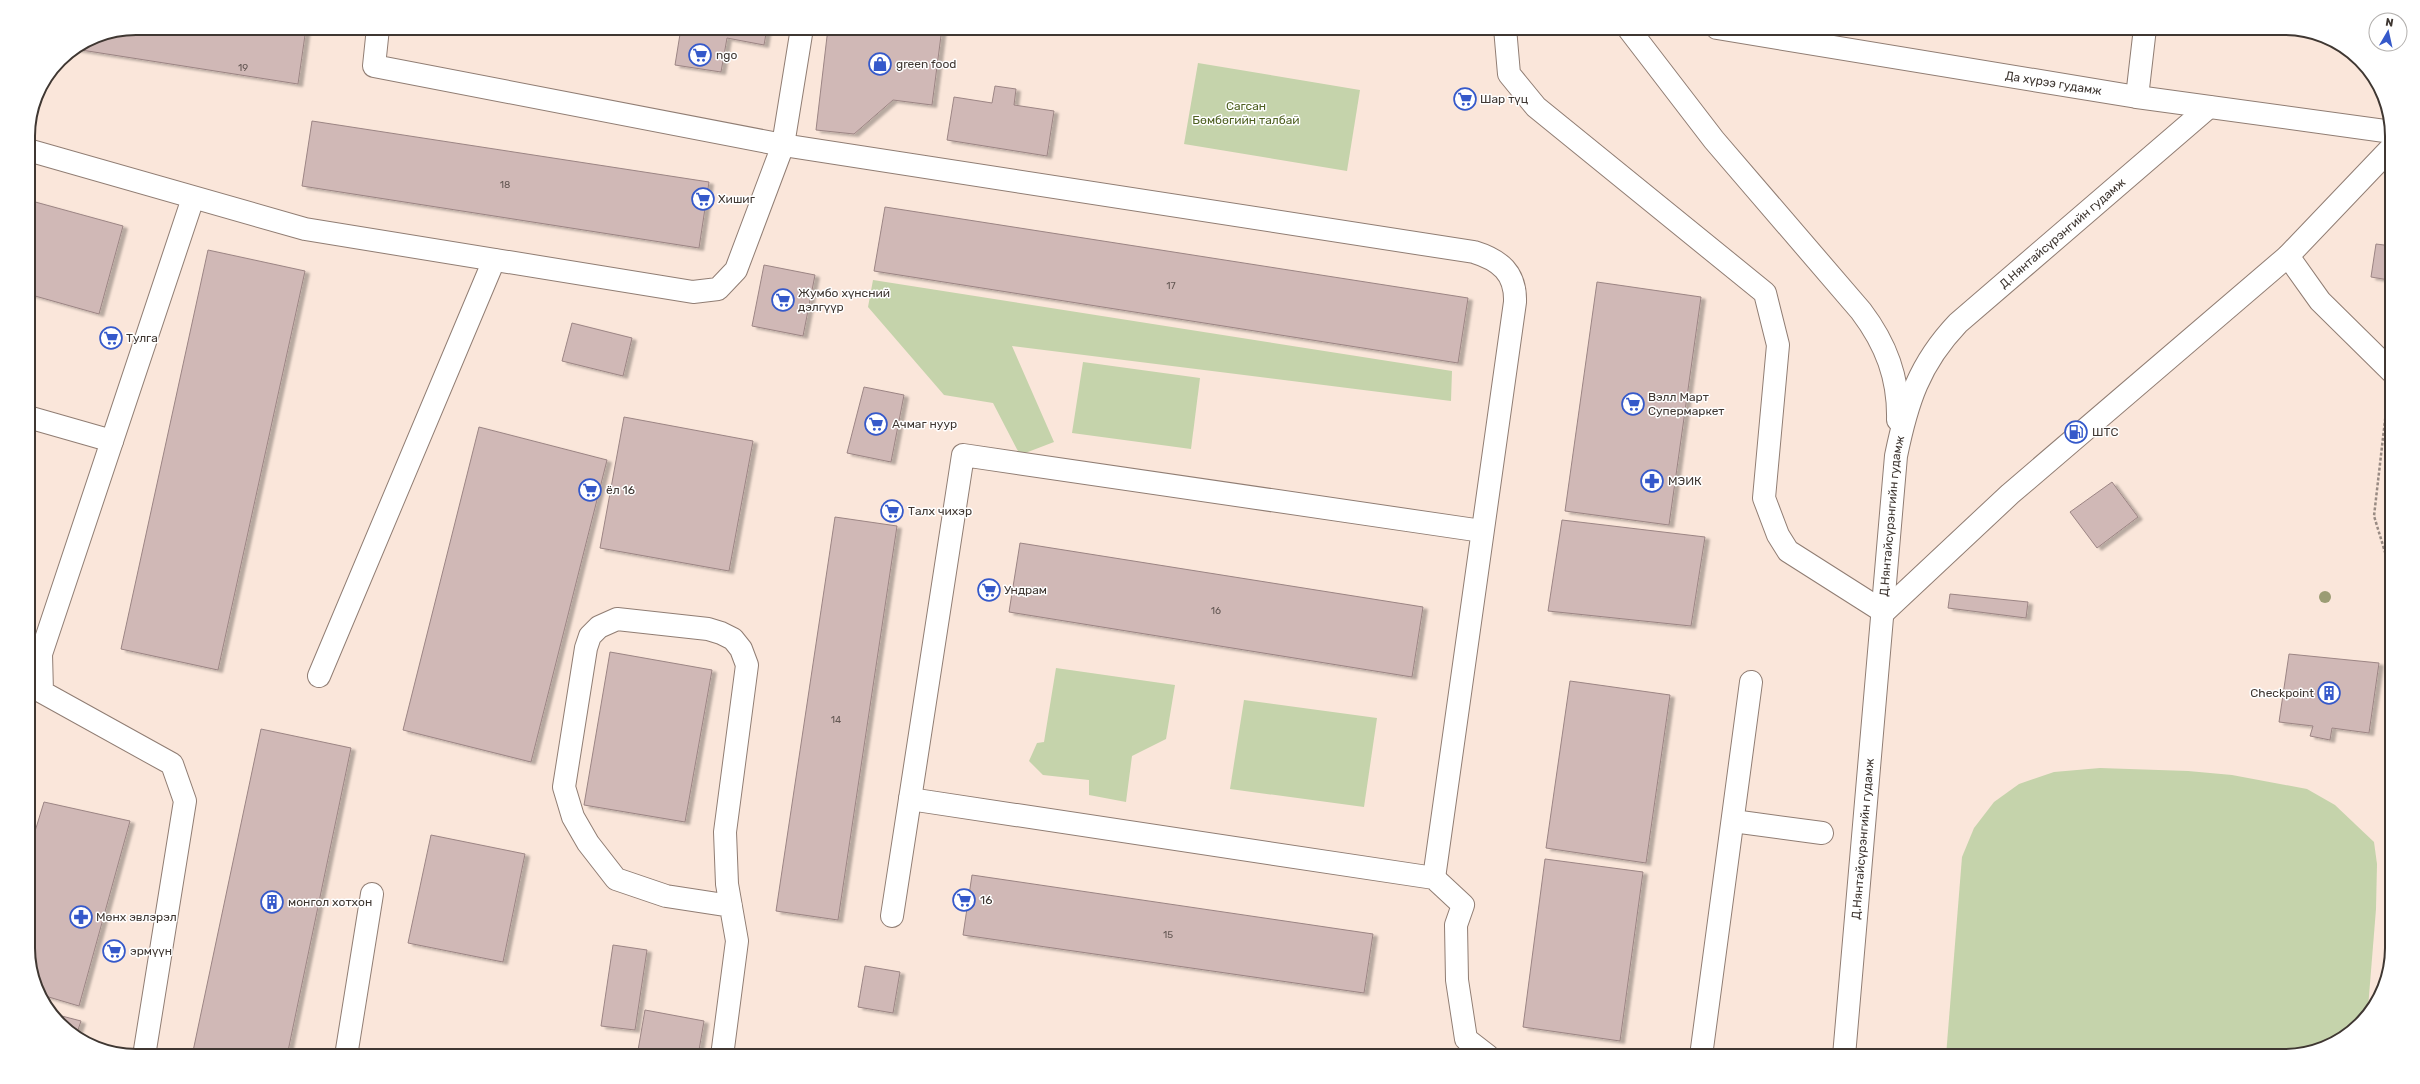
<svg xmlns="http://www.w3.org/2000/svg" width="2420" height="1084" font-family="Rubik,sans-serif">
	<defs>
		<filter id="shadow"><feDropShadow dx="4.5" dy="2.5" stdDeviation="1" flood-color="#0004"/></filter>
	</defs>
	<rect width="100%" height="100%" fill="#fae6da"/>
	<g fill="#c5d3ab">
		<polygon points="1198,63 1360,90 1347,171 1184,144"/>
		<polygon points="873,280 1452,371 1451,401 1012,346 1054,442 1020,455 993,403 944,395 868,307"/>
		<polygon points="1083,362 1200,378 1191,449 1072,433"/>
		<polygon points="1056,668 1175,685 1166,739 1132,756 1126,802 1089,795 1089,780 1043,775 1029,761 1037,743 1044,742"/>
		<polygon points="1244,700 1377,718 1364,807 1230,789"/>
		<polygon points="2100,768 2188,771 2232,775 2307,789 2335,805 2374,842 2377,864 2376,909 2368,1008 2344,1038 2284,1056 1946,1056 1962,857 1974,828 1994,802 2019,784 2054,772"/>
	</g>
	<g fill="#d0b8b6" stroke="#9c8584" filter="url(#shadow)">
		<polygon points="136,28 306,28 298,84 75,49 95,36"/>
		<polygon points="681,28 767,28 764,45 727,38 721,72 675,65"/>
		<polygon points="828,28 942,28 932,105 893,100 854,134 816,130"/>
		<polygon points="995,86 1016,89 1014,105 1054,111 1047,156 947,140 954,97 992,103"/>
		<polygon points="312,121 709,182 699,248 302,186"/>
		<polygon points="28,200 123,226 99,314 28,294"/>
		<polygon points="885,207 1468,298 1458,363 874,271"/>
		<polygon points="2376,244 2392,246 2389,280 2371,277"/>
		<polygon points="208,250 305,271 218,670 121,649"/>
		<polygon points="764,265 815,275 803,336 752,326"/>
		<polygon points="1597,282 1701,297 1669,525 1565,511"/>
		<polygon points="2390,312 2392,312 2392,349 2385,348"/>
		<polygon points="572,323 632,338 623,376 562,361"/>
		<polygon points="864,387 904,395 891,462 847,453"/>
		<polygon points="624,417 753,441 729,571 600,548"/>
		<polygon points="479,427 607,460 531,762 403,730"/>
		<polygon points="2112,482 2138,517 2097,548 2070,512"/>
		<polygon points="835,517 897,526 838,920 776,911"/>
		<polygon points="1562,520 1705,537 1691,626 1548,611"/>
		<polygon points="1020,543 1423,607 1412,677 1009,612"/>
		<polygon points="1950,594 2028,602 2026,618 1948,608"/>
		<polygon points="610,652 712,670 685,822 584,805"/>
		<polygon points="2289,654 2379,663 2369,733 2332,728 2330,740 2310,736 2313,726 2279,722"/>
		<polygon points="1570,681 1670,695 1646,863 1546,848"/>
		<polygon points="261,729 351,748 287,1056 192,1056"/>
		<polygon points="44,802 130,821 79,1006 42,995 28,955 28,854"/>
		<polygon points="431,835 525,854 503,962 408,943"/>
		<polygon points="1545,859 1643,872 1620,1041 1523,1027"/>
		<polygon points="972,875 1373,934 1364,993 963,935"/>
		<polygon points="613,945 647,950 635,1030 601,1026"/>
		<polygon points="865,966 900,972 893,1013 858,1007"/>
		<polygon points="645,1010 704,1021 698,1056 637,1056"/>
		<polygon points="54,1014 81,1021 77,1033"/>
	</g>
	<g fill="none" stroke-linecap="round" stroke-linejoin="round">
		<g stroke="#907d73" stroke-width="24">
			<g id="lane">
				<path d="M802,28L783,145L1474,252C1500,260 1516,273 1515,302L1434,878"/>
				<polyline points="1505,28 1509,74 1536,107 1765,293 1778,345 1764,498 1778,535 1788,551 1884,612"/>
				<polyline points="2137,97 2145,28"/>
				<polyline points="28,150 305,229 693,292 718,289 736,270 783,145 374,66 378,28"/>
				<polyline points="2288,256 2320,301 2392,372"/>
				<polyline points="28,417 112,441"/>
				<polyline points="319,676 494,260"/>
				<polyline points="910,799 1434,878 1463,905 1456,925 1457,980 1466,1039 1488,1056"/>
				<polyline points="1733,821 1822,833"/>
				<polyline points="892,916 963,455 1482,531"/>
				<polyline points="144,1056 185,801 172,764 42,692 41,654 193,198"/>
				<polyline points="346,1056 372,894"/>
				<polyline points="722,1056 737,941 727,884 725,832 747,665 741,649 733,639 721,633 708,629 617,619 599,627 590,636 586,648 564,787 573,817 588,843 616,879 666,896 731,906"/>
				<polyline points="1701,1056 1751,682"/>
			</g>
		</g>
		<g stroke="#907d73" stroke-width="24">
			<polyline id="street" points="1884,612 2010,494 2288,256 2392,147"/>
		</g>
		<g stroke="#907d73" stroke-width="24">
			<g id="secondary">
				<path d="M1628,28L1714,140L1861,311C1886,344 1899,378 1898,420"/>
				<path id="s1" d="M1717,28L2137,97L2392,132"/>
				<path id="s2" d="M1844,1056L1896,456C1907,402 1919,364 1958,323L2209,107"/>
			</g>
		</g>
		<polyline stroke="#998b83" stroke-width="2.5" stroke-dasharray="3 2" stroke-linecap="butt" points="2387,403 2374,516 2392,575"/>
		<use href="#lane" stroke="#fff" stroke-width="22"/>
		<use href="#street" stroke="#fff" stroke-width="22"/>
		<use href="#secondary" stroke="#fff" stroke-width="22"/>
	</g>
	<circle fill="#9b9c74" cx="2325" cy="597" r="6"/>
	<defs>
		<g id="supermarket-ring" transform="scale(1.15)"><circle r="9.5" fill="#fff" stroke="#3559ca" stroke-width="1.5"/><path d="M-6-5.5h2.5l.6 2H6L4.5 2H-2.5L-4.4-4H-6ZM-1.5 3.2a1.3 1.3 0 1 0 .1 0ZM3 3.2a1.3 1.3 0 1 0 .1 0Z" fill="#3559ca"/></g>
		<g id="shop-ring" transform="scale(1.15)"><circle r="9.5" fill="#fff" stroke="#3559ca" stroke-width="1.5"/><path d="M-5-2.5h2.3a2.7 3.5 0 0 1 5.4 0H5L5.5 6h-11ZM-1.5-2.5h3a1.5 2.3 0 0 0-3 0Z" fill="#3559ca"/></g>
		<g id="fuel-ring" transform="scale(1.15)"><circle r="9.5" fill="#fff" stroke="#3559ca" stroke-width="1.5"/><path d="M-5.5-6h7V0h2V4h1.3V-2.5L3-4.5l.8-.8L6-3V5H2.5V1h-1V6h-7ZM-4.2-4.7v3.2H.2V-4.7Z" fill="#3559ca"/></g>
		<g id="pharmacy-ring" transform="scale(1.15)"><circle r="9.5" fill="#fff" stroke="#3559ca" stroke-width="1.5"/><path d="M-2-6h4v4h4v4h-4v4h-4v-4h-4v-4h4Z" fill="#3559ca"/></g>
		<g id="building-ring" transform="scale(1.15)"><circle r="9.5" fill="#fff" stroke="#3559ca" stroke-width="1.5"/><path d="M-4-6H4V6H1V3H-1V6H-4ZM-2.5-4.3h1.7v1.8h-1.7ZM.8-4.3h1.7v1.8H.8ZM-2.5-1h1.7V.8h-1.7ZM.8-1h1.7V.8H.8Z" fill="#3559ca"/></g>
	</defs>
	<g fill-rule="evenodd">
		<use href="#supermarket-ring" x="700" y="55"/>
		<use href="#shop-ring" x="880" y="64"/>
		<use href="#supermarket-ring" x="1465" y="99"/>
		<use href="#supermarket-ring" x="703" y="199"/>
		<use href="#supermarket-ring" x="783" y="300"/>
		<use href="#supermarket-ring" x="111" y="338"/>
		<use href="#supermarket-ring" x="1633" y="404"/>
		<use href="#supermarket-ring" x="876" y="424"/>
		<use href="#fuel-ring" x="2076" y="432"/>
		<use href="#pharmacy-ring" x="1652" y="481"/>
		<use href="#supermarket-ring" x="590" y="490"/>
		<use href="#supermarket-ring" x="892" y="511"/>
		<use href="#supermarket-ring" x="989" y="590"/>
		<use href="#building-ring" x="2329" y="693"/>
		<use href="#supermarket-ring" x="964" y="900"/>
		<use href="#building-ring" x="272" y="902"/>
		<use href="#pharmacy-ring" x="81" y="917"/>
		<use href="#supermarket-ring" x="114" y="951"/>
	</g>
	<g text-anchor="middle" stroke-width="3" stroke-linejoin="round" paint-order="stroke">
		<g font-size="10" fill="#635753">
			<text x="243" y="71">19</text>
			<text x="505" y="188">18</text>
			<text x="1171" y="289">17</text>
			<text x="1216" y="614">16</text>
			<text x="836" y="723">14</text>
			<text x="1168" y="938">15</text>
		</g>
		<g font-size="12" fill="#3f3732" stroke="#fff" text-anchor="start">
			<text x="716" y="59">ngo</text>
			<text x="896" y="68">green food</text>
			<text x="1480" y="103">Шар түц</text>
			<text x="718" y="203">Хишиг</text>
			<text x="798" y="297">Жумбо хүнсний<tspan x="798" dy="14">дэлгүүр</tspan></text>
			<text x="126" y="342">Тулга</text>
			<text x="1648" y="401">Вэлл Март<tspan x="1648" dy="14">Супермаркет</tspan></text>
			<text x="892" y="428">Ачмаг нуур</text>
			<text x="2092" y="436">ШТС</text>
			<text x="1668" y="485">МЭИК</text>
			<text x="606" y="494">ёл 16</text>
			<text x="908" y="515">Талх чихэр</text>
			<text x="1004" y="594">Ундрам</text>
			<text x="2314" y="697" text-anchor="end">Checkpoint</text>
			<text x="980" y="904">16</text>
			<text x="288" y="906">монгол хотхон</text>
			<text x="96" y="921">Мөнх эвлэрэл</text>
			<text x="130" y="955">эрмүүн</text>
		</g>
		<g font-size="12" fill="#3f3732" stroke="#fff">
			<text dy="4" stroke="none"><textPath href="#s1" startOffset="341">Да хүрээ гудамж</textPath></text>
			<text dy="4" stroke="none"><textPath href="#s2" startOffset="889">Д.Нянтайсүрэнгийн гудамж</textPath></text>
			<text dy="4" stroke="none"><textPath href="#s2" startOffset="542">Д.Нянтайсүрэнгийн гудамж</textPath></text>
			<text dy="4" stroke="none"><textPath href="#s2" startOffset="218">Д.Нянтайсүрэнгийн гудамж</textPath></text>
		</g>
		<g font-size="12" fill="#4e6021" stroke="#fff">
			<text x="1246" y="110">Сагсан<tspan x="1246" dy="14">Бөмбөгийн талбай</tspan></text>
		</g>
	</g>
	<path d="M0 0H2420V1084H0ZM136 35H2284A101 101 0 0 1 2385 136V948A101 101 0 0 1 2284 1049H136A101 101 0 0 1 35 948V136A101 101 0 0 1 136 35Z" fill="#fff" fill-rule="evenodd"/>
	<path fill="none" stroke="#3f3732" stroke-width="2" d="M136 35H2284A101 101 0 0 1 2385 136V948A101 101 0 0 1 2284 1049H136A101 101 0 0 1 35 948V136A101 101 0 0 1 136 35Z"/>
	<g transform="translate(2388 32) rotate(9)"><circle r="19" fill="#ffffff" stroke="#b2afad"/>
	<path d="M0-3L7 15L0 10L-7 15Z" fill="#3559ca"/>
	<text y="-6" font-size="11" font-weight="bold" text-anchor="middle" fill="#3f3732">N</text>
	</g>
</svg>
